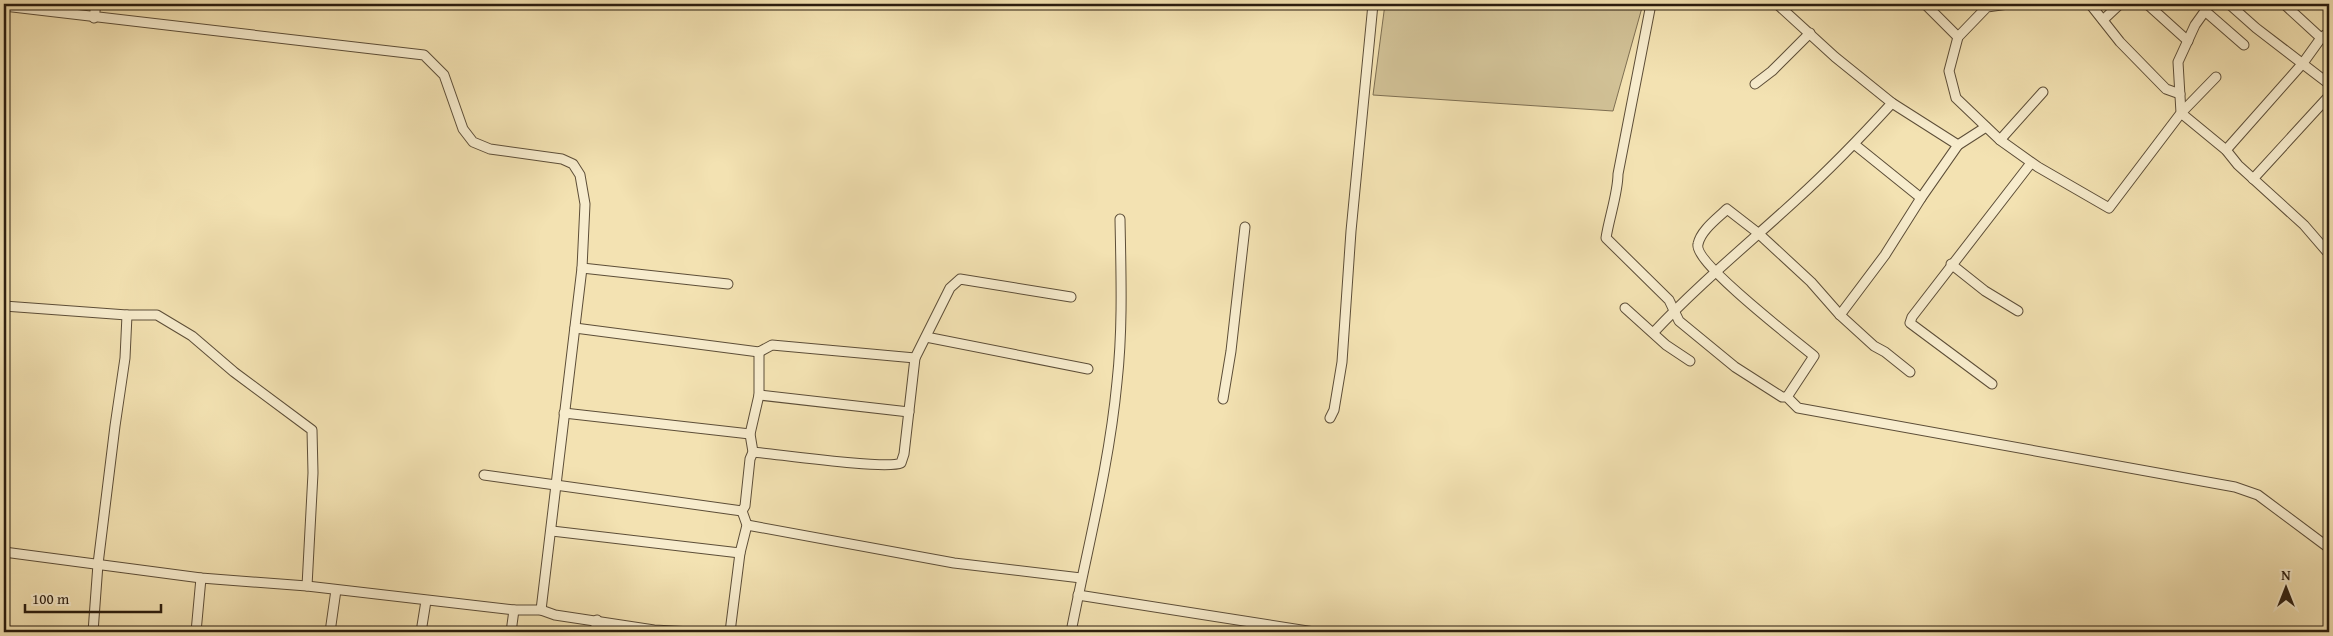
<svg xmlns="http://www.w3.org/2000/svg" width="2333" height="636" font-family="'Gentium Book Plus',serif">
	<rect width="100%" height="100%" fill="#f3e2b2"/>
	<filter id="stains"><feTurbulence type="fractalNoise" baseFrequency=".004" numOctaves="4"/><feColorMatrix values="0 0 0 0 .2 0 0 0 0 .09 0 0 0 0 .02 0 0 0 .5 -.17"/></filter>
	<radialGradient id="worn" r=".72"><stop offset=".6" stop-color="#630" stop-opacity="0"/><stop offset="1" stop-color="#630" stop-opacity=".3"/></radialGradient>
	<polygon fill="#d1c196" stroke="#7e6f52" points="1385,4 1643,4 1613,111 1373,95"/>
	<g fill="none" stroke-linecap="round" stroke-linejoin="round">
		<g stroke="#5d4e38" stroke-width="11">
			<g id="street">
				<path d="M1651,4L1618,174C1618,193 1609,218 1606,238L1669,300L1679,321L1735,367L1782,397H1787L1798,408L2235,487L2258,495L2329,548"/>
				<polyline points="1777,4 1835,57 1892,103 1958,145"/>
				<polyline points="1925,4 1958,37"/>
				<polyline points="2008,4 1987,7 1958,37 1949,71 1956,98 2000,140 2038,167 2109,208 2181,113 2178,62 2195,25 2210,4"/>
				<polyline points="2090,4 2120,42 2166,89 2180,94"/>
				<polyline points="2147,4 2188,41"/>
				<polyline points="2229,4 2256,28 2329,84"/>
				<polyline points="2284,4 2321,38 2325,35 2329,38"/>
				<polyline points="4,6 424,55 444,75 463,129 473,142 490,149 562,159 573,164 580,175 585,204 582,268 541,610"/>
				<polyline points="2205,11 2244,45"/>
				<polyline points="94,18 96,4"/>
				<polyline points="2103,20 2120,4"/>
				<polyline points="2216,77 2181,113 2226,150 2238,165 2304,225 2329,254"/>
				<polyline points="1755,84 1772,71 1810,33"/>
				<polyline points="2000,140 2043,92"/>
				<polyline points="1854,144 1921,198"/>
				<polyline points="2226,150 2303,63 2321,38"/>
				<polyline points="2253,179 2329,96"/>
				<polyline points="1951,264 1985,291 2018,311"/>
				<polyline points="582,268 728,284"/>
				<polyline points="4,306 127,315 157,315 192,336 234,372 312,430 313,473 307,586"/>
				<polyline points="1625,308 1666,345 1690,361"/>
				<polyline points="1840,315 1885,255 1921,198 1958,145 1986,127"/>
				<polyline points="575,328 759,352 772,345 915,358"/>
				<path d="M1654,332C1698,285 1748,244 1796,200C1829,170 1861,137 1892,103"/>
				<polyline points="926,337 1088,369"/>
				<polyline points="1992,384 1910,323 1912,317 2031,163"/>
				<polyline points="759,395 909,412"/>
				<path d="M1787,397L1814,356C1796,341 1693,262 1698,244C1701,230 1718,218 1727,209L1758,233L1811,282L1840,315L1874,346L1885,352L1910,372"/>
				<polyline points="1223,399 1231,351 1245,227"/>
				<polyline points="564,413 750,434"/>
				<polyline points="1330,418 1334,410 1342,362 1351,231 1373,4"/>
				<path d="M753,452C777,454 886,470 901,463L904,454L915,358L950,288L960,279L1071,297"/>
				<polyline points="484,475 742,511"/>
				<polyline points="747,525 954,563 1081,578"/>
				<polyline points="552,531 740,553"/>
				<polyline points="4,552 201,578 307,586 514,610 541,610 555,615 654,630 692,632"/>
				<polyline points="1078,595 1314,632"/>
				<polyline points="93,632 98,564 115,426 125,358 127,315"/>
				<polyline points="196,632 201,578"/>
				<polyline points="330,632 336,590"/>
				<polyline points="421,632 426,601"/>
				<polyline points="511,632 514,610"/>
				<polyline points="595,632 597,620"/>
				<polyline points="730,632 740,553 747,525 742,511 745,506 750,459 753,452 750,434 759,395 759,352"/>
				<path d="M1071,632C1087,549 1109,467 1117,382C1123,328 1121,273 1120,219"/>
			</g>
		</g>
		<use href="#street" stroke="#f7eccd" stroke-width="9"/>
	</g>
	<rect width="2333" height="636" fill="none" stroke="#f3e2b2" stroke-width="20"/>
	<rect x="5" y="5" width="2323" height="626" fill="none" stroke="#2b1d0f" stroke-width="2.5"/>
	<rect x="10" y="10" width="2313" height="616" fill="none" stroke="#2b1d0f"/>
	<g transform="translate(2286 588)" stroke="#f7eccd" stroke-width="4" paint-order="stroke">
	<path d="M0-4L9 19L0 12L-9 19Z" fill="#2b1d0f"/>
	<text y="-8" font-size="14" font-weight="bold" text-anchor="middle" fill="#2b1d0f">N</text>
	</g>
	<path d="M25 604v8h136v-8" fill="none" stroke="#2b1d0f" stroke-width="2.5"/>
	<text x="32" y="604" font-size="15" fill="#2b1d0f" stroke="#f7eccd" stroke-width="4" paint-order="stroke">100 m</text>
	<rect width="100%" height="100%" filter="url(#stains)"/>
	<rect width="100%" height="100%" fill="url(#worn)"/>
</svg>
